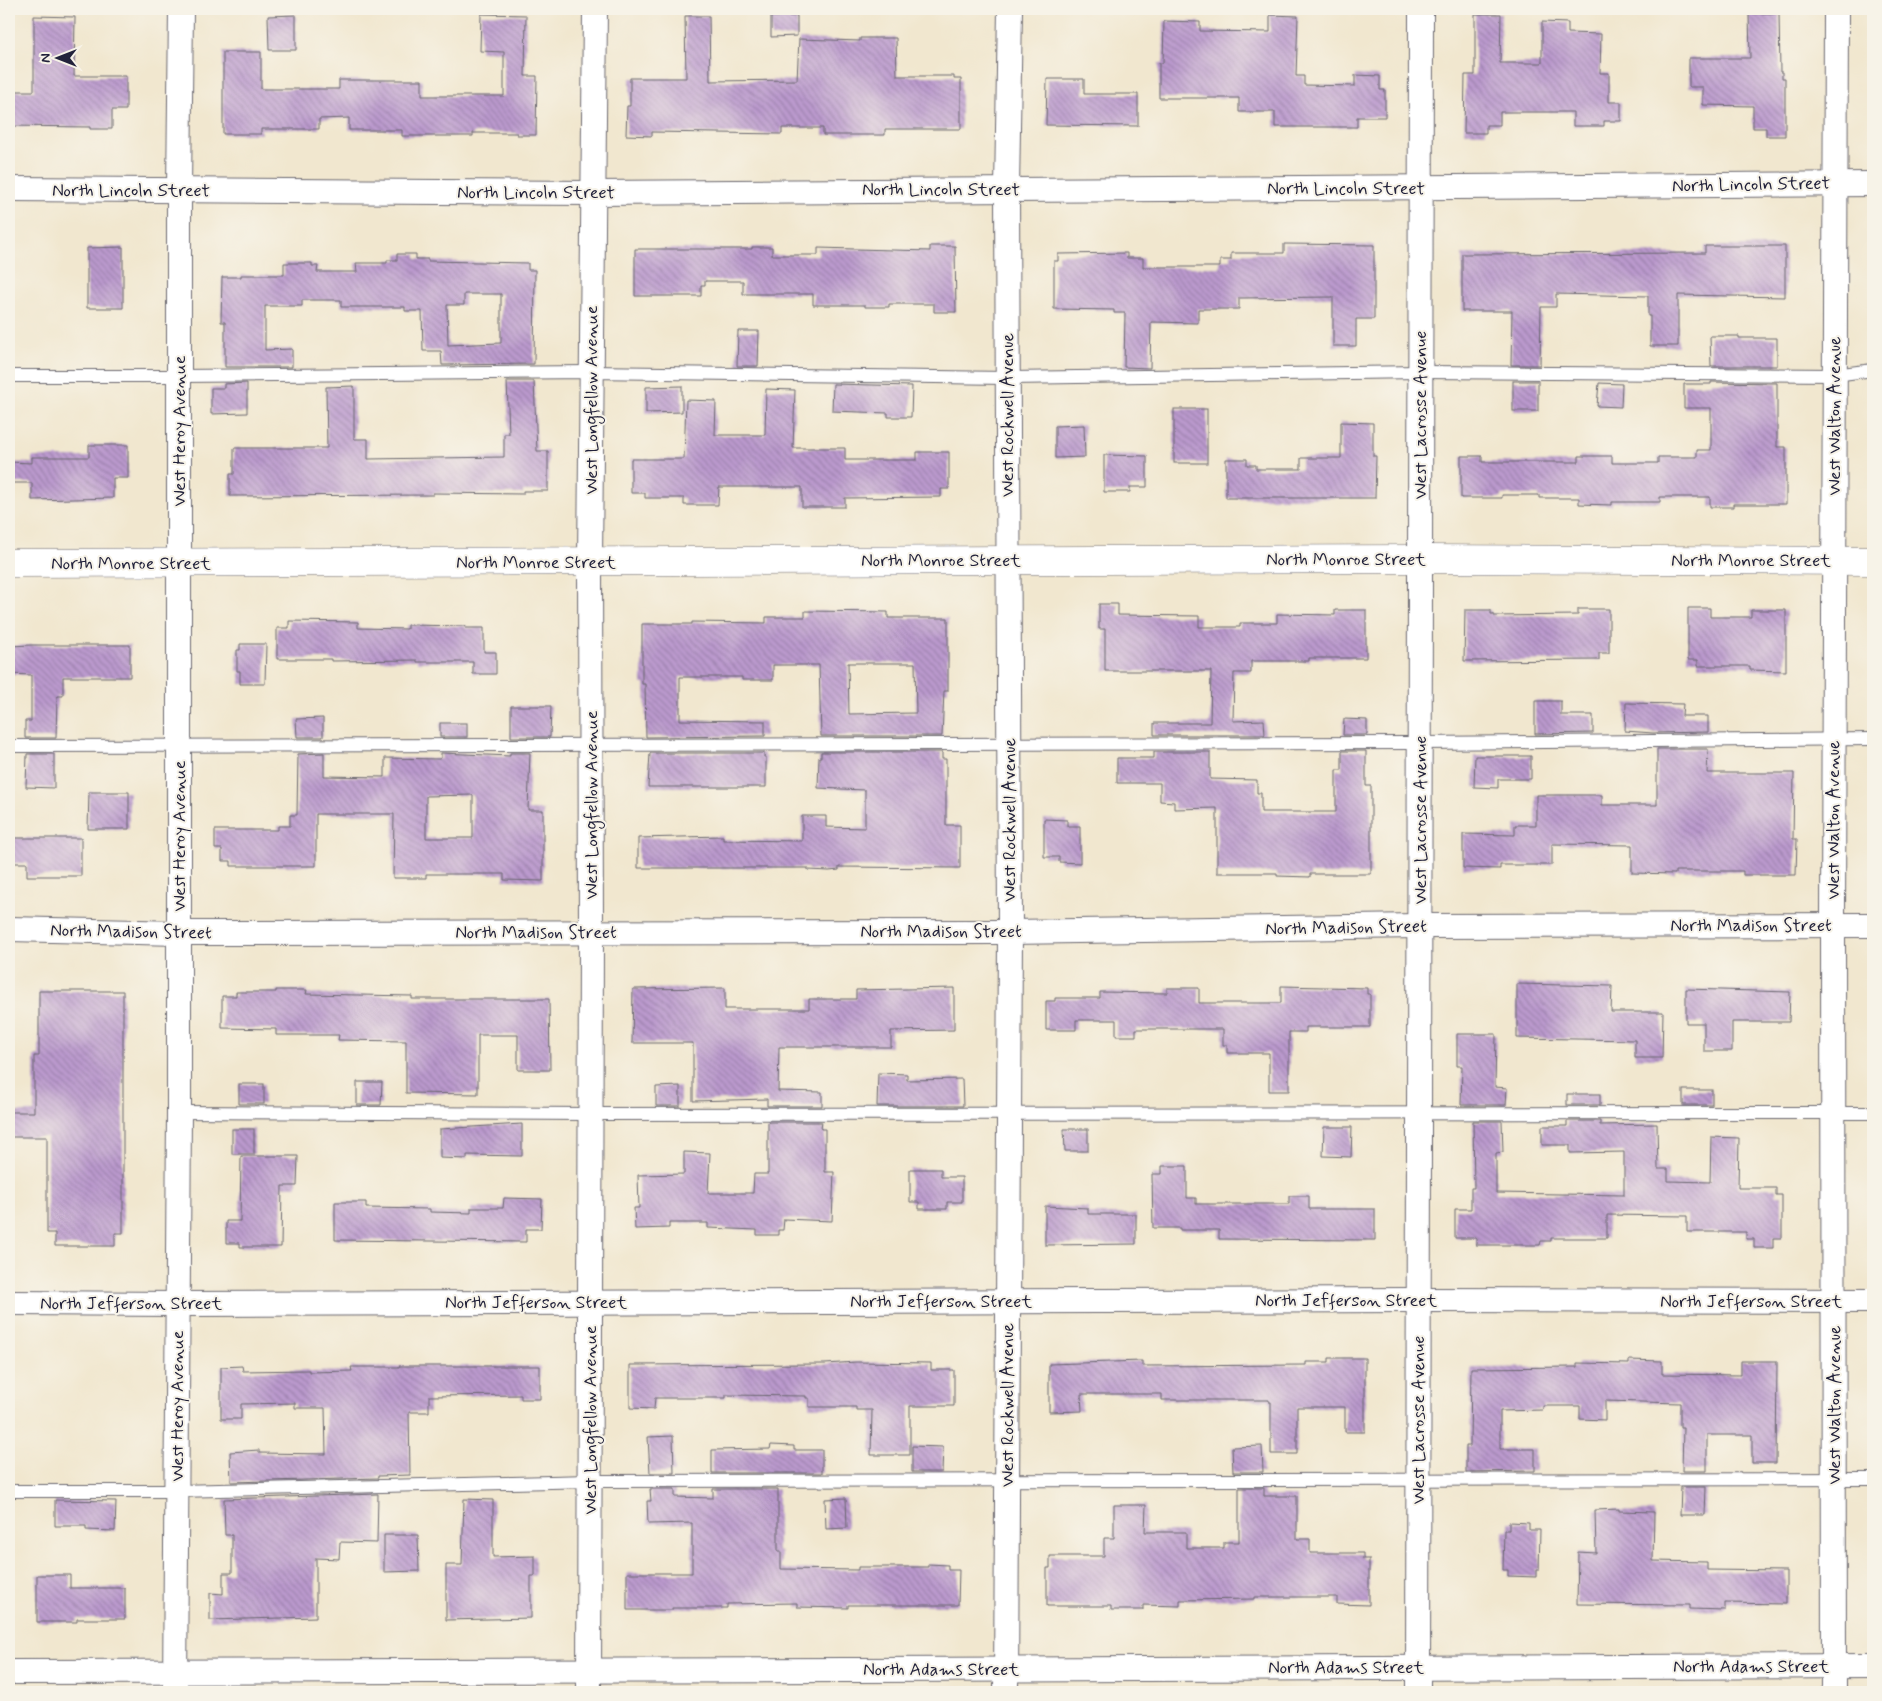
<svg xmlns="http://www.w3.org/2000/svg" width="1882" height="1701" font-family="Mynerve,sans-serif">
	<defs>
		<pattern id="building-back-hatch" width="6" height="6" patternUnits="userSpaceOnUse" patternTransform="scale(1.25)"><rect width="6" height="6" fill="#bb9ace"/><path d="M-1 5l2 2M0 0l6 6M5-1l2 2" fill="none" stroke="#987da8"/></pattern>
	</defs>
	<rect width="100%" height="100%" fill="#f7f3e8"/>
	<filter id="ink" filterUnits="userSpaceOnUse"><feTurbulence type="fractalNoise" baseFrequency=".02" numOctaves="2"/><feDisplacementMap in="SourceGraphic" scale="10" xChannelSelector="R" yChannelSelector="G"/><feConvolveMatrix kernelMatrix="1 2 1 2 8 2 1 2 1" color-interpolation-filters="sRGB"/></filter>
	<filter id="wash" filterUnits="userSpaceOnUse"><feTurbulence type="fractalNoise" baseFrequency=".0096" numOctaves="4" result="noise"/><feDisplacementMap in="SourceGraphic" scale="20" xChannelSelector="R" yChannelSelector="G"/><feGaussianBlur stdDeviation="1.12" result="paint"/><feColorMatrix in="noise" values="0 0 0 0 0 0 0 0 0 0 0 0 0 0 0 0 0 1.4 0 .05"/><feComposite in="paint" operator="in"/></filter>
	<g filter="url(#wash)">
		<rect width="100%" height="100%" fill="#f1e7cf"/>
		<g id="blocks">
			<g fill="url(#building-back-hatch)" fill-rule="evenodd">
				<polygon points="1779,13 1780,72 1782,72 1782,78 1785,78 1785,136 1766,136 1766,128 1753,128 1753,106 1703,105 1703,87 1689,87 1689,58 1750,58 1749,14"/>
				<polygon points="481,14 526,15 525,76 537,76 536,135 517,135 517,133 473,133 473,136 402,136 402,130 349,130 349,118 319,119 319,129 261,129 261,134 223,134 223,52 261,52 261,89 339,89 339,80 422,80 422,96 504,96 504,52 480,51"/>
				<polygon points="1475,14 1501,14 1500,63 1542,63 1542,22 1568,23 1568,33 1601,34 1600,73 1609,73 1609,102 1621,102 1621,121 1604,121 1604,126 1573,126 1573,112 1500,112 1500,125 1486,125 1486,133 1464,133 1465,75 1475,75"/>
				<polygon points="296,15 296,50 269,50 268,16"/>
				<polygon points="1270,15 1298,16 1296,76 1304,76 1304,85 1355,86 1355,75 1380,76 1380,90 1385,90 1385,117 1357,117 1357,127 1275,127 1275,112 1239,112 1239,98 1159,98 1159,63 1163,63 1164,21 1200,22 1200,31 1270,32"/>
				<polygon points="34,16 75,17 74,76 126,76 126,110 112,110 112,129 90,129 90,127 9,126 9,91 34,91"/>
				<polygon points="685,16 709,16 710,81 797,80 799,39 860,41 860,38 896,38 897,76 954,76 954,79 961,79 961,129 885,129 885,135 823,135 823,128 782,128 782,134 652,132 652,136 626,135 627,106 630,106 630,78 686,78"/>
				<polygon points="797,16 797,36 771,37 771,17"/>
				<polygon points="1047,79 1084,79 1084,94 1138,94 1138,126 1046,125"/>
				<polygon points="1284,244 1374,245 1374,319 1356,319 1356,346 1333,346 1333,297 1239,298 1239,309 1198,309 1198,323 1151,322 1150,368 1124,367 1125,313 1114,313 1114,310 1054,309 1054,261 1058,261 1058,254 1127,253 1127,258 1143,258 1143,267 1220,267 1220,260 1231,260 1231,253 1284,253"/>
				<polygon points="930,246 955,246 956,312 934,312 934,304 889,304 889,307 865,307 865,305 813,305 813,294 743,294 743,281 705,281 705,285 701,285 701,296 635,296 635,249 752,249 752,247 772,247 772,255 818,255 818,248 930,251"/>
				<polygon points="1705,246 1785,246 1785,297 1678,295 1678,346 1650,346 1650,316 1648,316 1648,296 1556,294 1556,307 1541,307 1540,365 1511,365 1512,311 1462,311 1462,254 1705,253"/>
				<polygon points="123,247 123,308 87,308 87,248"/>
				<path d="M397,254H416V259H428V261L528,263V270H535L534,364L442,365L441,351H423L422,311H405V307H341V300H302V306H265V350L292,349V367H225V322H221L222,277H241V275H284V263H312V266H318L317,272H357L356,263H387V260H397ZM464,294H501V343L448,345L447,305H464Z"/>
				<polygon points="738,331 759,331 758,366 737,366"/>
				<polygon points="1710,336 1739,336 1739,338 1777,338 1777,366 1711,366"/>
				<polygon points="507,381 534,381 537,451 548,451 548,491 523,491 523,494 433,493 433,495 230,496 230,474 234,474 234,448 327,448 326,387 354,386 354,439 368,439 368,459 504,457 504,434 509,434"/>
				<rect x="1513" y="381" width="25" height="30"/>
				<polygon points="1711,382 1777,383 1777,447 1786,447 1786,504 1733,504 1733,507 1710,507 1710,497 1660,497 1660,502 1612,502 1612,505 1579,504 1579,498 1539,498 1539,495 1502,495 1502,498 1461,498 1461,456 1482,456 1482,462 1579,462 1579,456 1612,456 1612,463 1658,463 1658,457 1697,457 1697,450 1711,450 1711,408 1684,408 1684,384 1711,384"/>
				<polygon points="247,383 247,413 211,414 211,388 224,388 224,384"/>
				<polygon points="1599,383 1622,384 1621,407 1597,406"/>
				<polygon points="833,384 912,386 911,417 888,417 888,413 832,411"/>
				<polygon points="682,386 682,412 646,413 646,387"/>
				<polygon points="766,389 795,390 793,448 845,448 845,460 917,460 917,452 949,452 949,489 941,489 941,497 845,498 845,507 802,507 802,487 719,487 718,505 684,505 684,498 645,498 645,493 631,493 631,459 684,459 686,400 716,401 715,435 765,435"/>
				<rect x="1174" y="409" width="33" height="54"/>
				<polygon points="1341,422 1373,423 1373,456 1376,456 1375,498 1226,498 1226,459 1247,459 1247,465 1256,465 1256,469 1301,469 1301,458 1341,458"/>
				<polygon points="1084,425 1085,457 1055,458 1055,426"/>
				<polygon points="89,445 128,445 128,478 113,478 113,498 32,500 32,483 9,483 9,462 32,463 32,457 89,457"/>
				<polygon points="1104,455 1147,456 1147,487 1130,487 1130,492 1104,492"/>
				<polygon points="1099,604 1118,604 1118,615 1199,616 1199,627 1240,627 1240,623 1277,623 1277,614 1335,615 1335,610 1366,610 1366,658 1309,658 1309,661 1251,661 1251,673 1234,673 1233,721 1264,720 1265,735 1154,735 1154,723 1210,723 1211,671 1105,671 1105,629 1099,629"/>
				<polygon points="1688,608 1710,608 1710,617 1751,617 1751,610 1786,610 1786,671 1750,670 1750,666 1698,666 1698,660 1688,660"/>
				<polygon points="1578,609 1609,609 1609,653 1599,653 1599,660 1464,661 1465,610 1491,610 1491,614 1494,614 1494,616 1578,615"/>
				<path d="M805,611L888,612V618H948V691H944L942,736H821L819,665H773V680H742V677H680V720L765,721V736L646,737L645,684H642V624H692V622L766,623V617H805ZM848,663H915L916,713L849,714Z"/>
				<polygon points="289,621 358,622 358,628 407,629 407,625 466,626 465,628 484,628 484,652 496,652 496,674 473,674 473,662 417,662 417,660 331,661 331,659 277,659 277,628 289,628"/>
				<polygon points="240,644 266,644 265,684 240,684 240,671 237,671 237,650 240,650"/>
				<polygon points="31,645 130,645 130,677 63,677 63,696 57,696 56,738 25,738 25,721 31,721 31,675 9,674 9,646"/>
				<polygon points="1535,701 1561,701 1561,715 1593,715 1593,733 1535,734"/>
				<polygon points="1626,703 1683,704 1682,716 1708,716 1708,732 1653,733 1625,731"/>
				<polygon points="511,706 551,706 550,737 511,737"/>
				<polygon points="323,718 323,737 297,737 296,719"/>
				<polygon points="1344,719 1367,720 1367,735 1343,735"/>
				<rect x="440" y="723" width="27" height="14"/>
				<polygon points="1657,749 1708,749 1707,773 1794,773 1793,839 1797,839 1796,875 1743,875 1743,871 1675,871 1675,874 1632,873 1632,845 1552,844 1552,865 1500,865 1500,869 1463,868 1463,834 1515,835 1515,825 1536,825 1536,795 1602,795 1602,805 1657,805"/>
				<polygon points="1342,751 1366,751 1366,786 1371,786 1371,874 1310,874 1310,877 1277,876 1277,873 1217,873 1217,808 1174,809 1174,802 1160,801 1160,783 1117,783 1117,758 1154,758 1154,752 1210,752 1210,779 1257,780 1257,793 1261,793 1261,812 1336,812 1336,770 1342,770"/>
				<polygon points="821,752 942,752 942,759 946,759 946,825 960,825 960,868 839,867 839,870 829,871 808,870 808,868 638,868 638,838 723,836 723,840 802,841 802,816 826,816 826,827 865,828 865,790 818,788 819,757 821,757"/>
				<path d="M324,753V776L385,777V758L439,759L441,758V753L510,756V753H530L528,810H543V881L504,880V874H426V878H393L394,814H316V866H231V861H222V849H215V830H278V826H290V815H297L298,754ZM473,795V838H426V796Z"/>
				<polygon points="650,753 764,753 764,757 766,757 766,787 648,787"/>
				<polygon points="27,754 54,754 54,788 26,787"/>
				<polygon points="1475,756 1531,756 1531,779 1498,779 1498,788 1474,787"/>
				<polygon points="89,792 129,792 129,829 88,829"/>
				<polygon points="1044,819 1067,820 1067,826 1080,826 1080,863 1059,862 1059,857 1044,857"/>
				<polygon points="9,838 81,838 81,876 27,876 27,863 9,863"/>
				<polygon points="1517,984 1612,986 1611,1012 1663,1012 1662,1058 1635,1058 1635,1040 1517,1038"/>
				<polygon points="1281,986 1367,988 1367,994 1370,994 1370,1027 1306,1027 1306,1032 1289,1032 1289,1091 1269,1091 1269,1053 1227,1053 1227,1045 1223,1045 1223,1029 1136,1029 1136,1036 1116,1036 1116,1020 1076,1020 1076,1030 1046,1030 1046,1001 1055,1001 1055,998 1100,998 1100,992 1167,993 1167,988 1199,988 1199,1003 1281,1003"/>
				<polygon points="725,988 725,1009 809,1009 809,999 856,999 856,990 954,988 954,1030 891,1031 891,1047 779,1047 778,1091 822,1092 822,1106 767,1106 767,1099 693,1101 693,1043 632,1043 633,989"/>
				<polygon points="1686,989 1790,992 1789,1022 1732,1022 1732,1051 1704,1051 1704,1023 1686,1023"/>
				<polygon points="276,990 307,990 306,994 412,996 412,999 549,999 550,1070 518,1070 518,1035 478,1035 478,1094 406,1093 406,1041 338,1040 339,1035 276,1035 276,1029 222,1028 222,996 236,996 236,992 276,992"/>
				<polygon points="39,991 123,991 123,1233 115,1233 115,1246 55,1246 55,1233 47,1233 47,1137 9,1137 9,1112 34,1112 34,1056 39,1056"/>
				<polygon points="1457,1034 1496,1034 1495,1087 1507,1088 1506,1105 1461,1105 1462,1066 1457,1066"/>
				<polygon points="878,1073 907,1074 907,1080 962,1079 963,1106 877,1106"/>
				<polygon points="357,1082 382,1082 381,1105 357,1105"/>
				<rect x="239" y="1084" width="25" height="20"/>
				<polygon points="680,1086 680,1106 656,1106 656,1087"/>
				<rect x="1683" y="1090" width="29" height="15"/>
				<rect x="1567" y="1094" width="33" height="11"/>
				<polygon points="1473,1121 1502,1121 1503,1152 1496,1153 1496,1193 1624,1195 1624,1152 1570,1153 1570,1145 1542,1145 1542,1126 1567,1126 1567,1121 1600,1121 1600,1125 1657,1124 1658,1169 1668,1169 1668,1181 1710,1182 1711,1137 1739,1138 1738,1188 1776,1188 1776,1195 1782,1195 1782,1238 1773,1238 1773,1248 1754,1248 1754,1239 1746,1239 1746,1232 1687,1232 1687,1216 1607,1215 1607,1238 1551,1238 1551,1241 1541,1241 1540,1245 1476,1245 1476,1238 1455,1238 1455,1209 1471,1209 1471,1188 1474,1188"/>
				<polygon points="768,1122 822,1122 821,1129 825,1129 825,1172 834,1172 832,1221 784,1219 783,1230 778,1230 778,1235 757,1235 757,1230 708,1228 708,1223 669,1223 669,1228 635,1229 634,1208 639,1208 638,1175 684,1174 684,1152 710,1153 708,1193 753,1193 754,1174 768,1174"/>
				<polygon points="522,1124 522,1156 467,1155 467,1159 440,1158 440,1129"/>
				<polygon points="1324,1127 1352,1127 1351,1157 1323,1156"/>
				<rect x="232" y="1129" width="22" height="25"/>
				<polygon points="1064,1129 1088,1129 1088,1151 1065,1151"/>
				<polygon points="241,1156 298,1156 297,1186 282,1186 281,1247 240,1247 240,1243 226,1243 226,1221 240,1221"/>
				<polygon points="1162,1166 1187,1166 1187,1198 1196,1198 1196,1204 1289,1204 1289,1196 1309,1196 1309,1209 1375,1209 1375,1240 1219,1239 1219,1230 1180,1230 1180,1228 1153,1228 1152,1174 1162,1174"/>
				<polygon points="910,1169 941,1169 941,1177 962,1177 962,1202 947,1202 947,1209 919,1209 919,1202 910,1202"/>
				<polygon points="504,1198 542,1199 541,1229 526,1229 526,1242 335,1240 335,1202 366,1202 366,1208 430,1209 430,1212 471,1213 471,1208 503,1208"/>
				<polygon points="1045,1206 1088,1208 1088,1214 1136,1214 1136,1244 1045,1245"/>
				<polygon points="1329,1358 1365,1358 1365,1432 1345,1432 1345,1407 1297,1407 1297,1454 1271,1454 1271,1402 1269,1402 1269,1400 1162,1400 1162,1394 1081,1394 1082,1411 1049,1412 1049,1364 1142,1361 1142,1366 1306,1365 1306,1362 1329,1362"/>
				<polygon points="1629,1360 1662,1361 1662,1374 1741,1375 1741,1361 1777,1361 1776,1463 1752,1463 1752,1435 1707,1435 1707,1471 1682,1471 1683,1427 1680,1427 1680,1403 1605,1401 1605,1420 1580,1419 1580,1406 1543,1406 1543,1410 1500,1411 1500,1449 1535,1449 1535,1471 1466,1472 1466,1446 1470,1446 1471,1368 1577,1367 1577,1363 1629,1364"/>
				<polygon points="856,1362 931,1363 931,1370 954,1370 954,1406 910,1406 910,1455 871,1455 872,1410 856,1410 856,1407 809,1407 809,1398 806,1398 806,1396 726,1395 726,1398 655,1398 654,1409 630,1408 630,1365 825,1364"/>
				<polygon points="242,1366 243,1371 309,1370 309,1372 352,1371 351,1367 399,1367 399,1366 540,1366 540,1399 521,1399 521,1395 429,1396 429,1412 409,1412 410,1475 378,1476 378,1478 231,1482 230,1452 259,1450 259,1453 326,1454 325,1408 295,1408 295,1403 241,1404 241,1419 221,1419 221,1367"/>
				<polygon points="673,1436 674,1473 650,1473 648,1437"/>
				<polygon points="771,1445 794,1446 794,1450 822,1450 822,1473 712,1473 712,1450 770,1449"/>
				<polygon points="912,1446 943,1447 942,1472 912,1472"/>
				<polygon points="1262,1446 1263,1472 1233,1472 1232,1447"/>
				<polygon points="1681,1487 1706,1487 1705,1515 1680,1515"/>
				<polygon points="1239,1488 1264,1488 1264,1496 1297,1496 1297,1539 1310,1539 1310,1553 1363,1553 1363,1559 1369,1559 1369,1605 1337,1604 1337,1597 1254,1597 1254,1599 1180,1600 1180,1606 1143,1605 1143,1610 1111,1610 1111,1606 1047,1606 1047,1568 1050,1568 1050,1556 1104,1556 1104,1538 1114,1538 1114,1505 1146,1505 1145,1532 1186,1532 1186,1548 1224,1548 1224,1542 1239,1542"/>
				<polygon points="650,1489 675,1489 675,1497 713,1498 713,1489 778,1489 778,1551 781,1551 781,1569 858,1570 858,1567 928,1567 928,1564 948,1565 948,1570 959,1570 958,1605 848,1605 848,1608 797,1607 797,1603 727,1604 727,1608 672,1608 672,1610 627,1610 627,1573 692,1573 692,1523 648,1524 647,1501 651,1501"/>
				<polygon points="378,1494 377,1543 340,1542 339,1559 316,1558 316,1617 210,1620 210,1593 223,1594 223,1573 232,1573 232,1535 225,1535 224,1499"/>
				<polygon points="846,1498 847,1528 826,1529 825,1499"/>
				<polygon points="464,1499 493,1500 493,1557 535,1556 535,1576 531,1576 531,1618 446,1620 446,1565 462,1565"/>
				<polygon points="55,1500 116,1501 115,1531 86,1530 86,1526 55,1526"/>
				<polygon points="1619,1509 1619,1511 1654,1512 1653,1561 1707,1562 1707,1570 1786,1571 1786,1604 1725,1603 1725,1610 1690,1609 1690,1605 1577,1604 1578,1552 1596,1553 1595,1510"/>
				<polygon points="1509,1522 1529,1523 1529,1530 1540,1530 1539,1570 1536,1570 1536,1577 1508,1576 1508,1570 1503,1570 1504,1530 1509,1530"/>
				<polygon points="384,1535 418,1535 419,1571 384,1572"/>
				<polygon points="37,1575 70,1575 70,1588 125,1588 125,1619 77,1619 77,1622 37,1622"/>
			</g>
		</g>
	</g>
	<g filter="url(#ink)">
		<use href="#blocks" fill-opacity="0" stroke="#6a676f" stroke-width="1"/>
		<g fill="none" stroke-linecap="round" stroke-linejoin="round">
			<g stroke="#6a676f" stroke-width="14">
				<g id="service">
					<polyline points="9,376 179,376 591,372 1007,378 1420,372 1835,375 1873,370"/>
					<polyline points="9,746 1420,743 1873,739"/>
					<polyline points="179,1112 590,1114 1873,1113"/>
					<polyline points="9,1491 177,1491 590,1481 1873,1479"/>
				</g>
			</g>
			<g stroke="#6a676f" stroke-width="26">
				<g id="minor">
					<polyline points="9,189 593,193 1873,184"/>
					<polyline points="9,929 179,933 1010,932 1419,926 1873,925"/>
					<polyline points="9,1303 178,1304 1419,1300 1873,1301"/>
					<path d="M9,1672C630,1674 1252,1666 1873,1666"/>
					<polyline points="175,1692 179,1112 179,189 181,9"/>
					<polyline points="589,1692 591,931 590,562 595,9"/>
					<polyline points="1006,1692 1010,932 1007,189 1010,9"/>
					<polyline points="1418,1692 1421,9"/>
					<polyline points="1834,1692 1833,925 1836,9"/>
				</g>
			</g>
			<g stroke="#6a676f" stroke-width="29">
				<polyline id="secondary" points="9,563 1420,559 1873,561"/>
			</g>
			<use href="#service" stroke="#fff" stroke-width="12"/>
			<use href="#minor" stroke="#fff" stroke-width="24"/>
			<use href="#secondary" stroke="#fff" stroke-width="28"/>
		</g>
	</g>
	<g text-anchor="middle" stroke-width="4" stroke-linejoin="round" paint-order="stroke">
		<g font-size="18" fill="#22223b" stroke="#f7f3e8">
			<text transform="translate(1751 184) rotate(-1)" y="6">North Lincoln Street</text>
			<text x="1346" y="194">North Lincoln Street</text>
			<text x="941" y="195">North Lincoln Street</text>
			<text x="131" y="196">North Lincoln Street</text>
			<text x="536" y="198">North Lincoln Street</text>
			<text transform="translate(591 400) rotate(-90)" y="6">West Longfellow Avenue</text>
			<text transform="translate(1007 415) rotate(-90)" y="6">West Rockwell Avenue</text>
			<text transform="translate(1420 415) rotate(-90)" y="6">West Lacrosse Avenue</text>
			<text transform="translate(1834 416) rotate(-90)" y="6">West Walton Avenue</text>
			<text transform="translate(179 431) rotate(-90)" y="6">West Heroy Avenue</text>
			<text x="1346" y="565">North Monroe Street</text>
			<text x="941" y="566">North Monroe Street</text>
			<text x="1751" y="566">North Monroe Street</text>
			<text x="536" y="568">North Monroe Street</text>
			<text x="131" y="569">North Monroe Street</text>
			<text transform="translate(591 805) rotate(-90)" y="6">West Longfellow Avenue</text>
			<text transform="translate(1009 820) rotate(-90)" y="6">West Rockwell Avenue</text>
			<text transform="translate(1420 820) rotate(-90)" y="6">West Lacrosse Avenue</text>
			<text transform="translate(1833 820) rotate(-90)" y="6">West Walton Avenue</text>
			<text transform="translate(179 836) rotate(-90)" y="6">West Heroy Avenue</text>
			<text x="1751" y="931">North Madison Street</text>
			<text transform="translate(1346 927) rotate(-1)" y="6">North Madison Street</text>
			<text transform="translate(131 931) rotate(1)" y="6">North Madison Street</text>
			<text x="941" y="937">North Madison Street</text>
			<text x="536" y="938">North Madison Street</text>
			<text x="1346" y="1306">North Jefferson Street</text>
			<text x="941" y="1307">North Jefferson Street</text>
			<text x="1751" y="1307">North Jefferson Street</text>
			<text x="536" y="1308">North Jefferson Street</text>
			<text x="131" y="1309">North Jefferson Street</text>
			<text transform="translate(1007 1405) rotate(-90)" y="6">West Rockwell Avenue</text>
			<text transform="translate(1834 1405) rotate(-90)" y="6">West Walton Avenue</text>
			<text transform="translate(177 1406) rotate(-90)" y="6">West Heroy Avenue</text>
			<text transform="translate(590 1420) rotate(-90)" y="6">West Longfellow Avenue</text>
			<text transform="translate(1418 1420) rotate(-90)" y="6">West Lacrosse Avenue</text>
			<text x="1751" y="1672">North Adams Street</text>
			<text x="1346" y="1673">North Adams Street</text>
			<text x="941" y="1675">North Adams Street</text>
		</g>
	</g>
	<rect width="1882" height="1701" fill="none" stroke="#f7f3e8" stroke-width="30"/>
	<g transform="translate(58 58) rotate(270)" stroke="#f7f3e8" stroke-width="4" paint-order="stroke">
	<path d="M0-4L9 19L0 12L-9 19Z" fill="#22223b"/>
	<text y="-8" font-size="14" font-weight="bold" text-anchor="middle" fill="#22223b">N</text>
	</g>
</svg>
